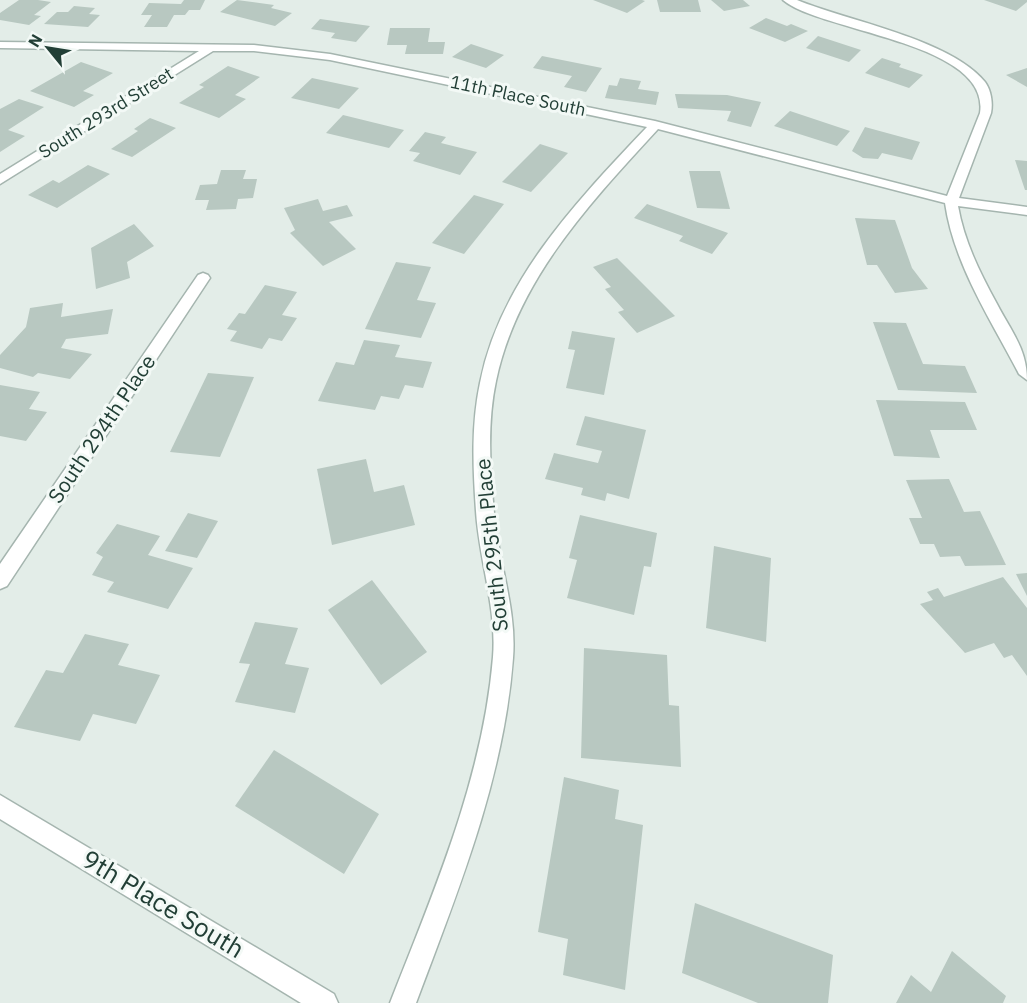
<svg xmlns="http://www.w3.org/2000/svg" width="1027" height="1003" font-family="'IBM Plex Sans',sans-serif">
	<rect width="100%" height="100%" fill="#e3ede8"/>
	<g fill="#b8c8c1">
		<polygon points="19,0 38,0 51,2 34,15 41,16 29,25 0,20 0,13"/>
		<polygon points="184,0 205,0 200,10 189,10 185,15 174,15 167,27 144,27 152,15 141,15 149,3 181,4"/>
		<polygon points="237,0 274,5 271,8 292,13 275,26 220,12"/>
		<polygon points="593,0 642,0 645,1 627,13"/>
		<polygon points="657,0 698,0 701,12 660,12"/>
		<polygon points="711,0 743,0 750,6 724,11"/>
		<polygon points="984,0 1027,0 1027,2 1016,11"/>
		<polygon points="74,6 95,8 89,14 100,15 88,27 44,24 57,12 68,12"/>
		<polygon points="766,18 787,26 791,24 808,31 785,42 749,28"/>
		<polygon points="320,19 370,26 356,42 331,38 335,33 311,29"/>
		<polygon points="390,28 430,28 428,42 445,42 443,54 405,54 407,45 387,45"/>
		<polygon points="818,36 861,50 849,62 806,48"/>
		<polygon points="471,44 504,55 486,68 452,57"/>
		<polygon points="542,56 602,68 586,92 564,87 572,76 533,68"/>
		<polygon points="882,58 901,64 899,67 923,75 909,88 865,73"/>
		<polygon points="81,62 113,73 83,91 94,95 74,107 30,91"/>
		<polygon points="228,66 260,77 235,95 246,99 219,118 179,103 204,87 199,85"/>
		<polygon points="1027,68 1027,87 1006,75"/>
		<polygon points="312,78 359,88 339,109 291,98"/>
		<polygon points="620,78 641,81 638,89 659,92 656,105 605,98 609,85 617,86"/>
		<polygon points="675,94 727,95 761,102 751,127 727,121 731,111 678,108"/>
		<polygon points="19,99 44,107 8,130 25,136 0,152 0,109"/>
		<polygon points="790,111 850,131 837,146 774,126"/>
		<polygon points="343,115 404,130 389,148 326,133"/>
		<polygon points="150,118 176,128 132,157 111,149 138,131 134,129"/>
		<polygon points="865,127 920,142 912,160 882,153 878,159 863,158 852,151"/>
		<polygon points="425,132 446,137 441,143 477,152 460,175 413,161 420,153 409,151"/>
		<polygon points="540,144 568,153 531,192 502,182"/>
		<polygon points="1015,160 1027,161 1027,190 1025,190"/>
		<polygon points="88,165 110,174 57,208 28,195 53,180 59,183"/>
		<polygon points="221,170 246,170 243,179 257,179 253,198 238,199 236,209 206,210 209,200 195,200 200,185 217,184"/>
		<polygon points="689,171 720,171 730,209 697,208"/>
		<polygon points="474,195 504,204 464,254 432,243"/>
		<polygon points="318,199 323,211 347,205 353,216 329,222 356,249 323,266 290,233 295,230 284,208"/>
		<polygon points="647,204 728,233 712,254 679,241 683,236 634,218"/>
		<polygon points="855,218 895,220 912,268 928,289 895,293 877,265 867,265"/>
		<polygon points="134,224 154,246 127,262 130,278 96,289 91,248"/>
		<polygon points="617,258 675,316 637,333 618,312 624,310 605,289 611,287 593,267"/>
		<polygon points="396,262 431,267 417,300 436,303 421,338 365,329"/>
		<polygon points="265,285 297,292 282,315 297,318 282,341 269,338 262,349 230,341 237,331 227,329 239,313 245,314"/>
		<polygon points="63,303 61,317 113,309 108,334 66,339 61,348 92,354 70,379 38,373 33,377 0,368 0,355 26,327 30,308"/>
		<polygon points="873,322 906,323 923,364 965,366 977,393 898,390"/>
		<polygon points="572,331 615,338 604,395 566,388 575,350 568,349"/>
		<polygon points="364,340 400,345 395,357 432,362 423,388 405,385 399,399 381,396 375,410 318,401 336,362 354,365"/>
		<polygon points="208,373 254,377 220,457 170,452"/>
		<polygon points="0,385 40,392 29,409 47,412 26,441 0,436"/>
		<polygon points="876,400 965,402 977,430 930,430 940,458 894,456"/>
		<polygon points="585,416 646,430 629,499 607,493 605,501 581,495 583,488 545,479 554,453 598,463 602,451 576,445"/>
		<polygon points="366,459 374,492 404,485 415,525 332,545 317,469"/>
		<polygon points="949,479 964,512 980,511 1006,565 965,566 960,556 940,557 934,544 920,544 909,518 922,518 906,480"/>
		<polygon points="188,513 218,521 197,558 165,551"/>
		<polygon points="580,515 657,533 651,567 644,566 634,615 567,598 577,560 569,558"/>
		<polygon points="117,524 160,536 148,555 193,568 168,609 107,592 114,582 92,575 103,557 96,553"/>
		<polygon points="714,546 771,558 766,642 706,628"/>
		<polygon points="1027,573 1027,596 1016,574"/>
		<polygon points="1003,577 1027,608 1027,676 1012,655 1004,658 994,643 965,653 920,604 933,600 927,592 938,588 944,597"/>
		<polygon points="372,580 427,652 381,685 328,610"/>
		<polygon points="255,622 298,628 285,664 309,668 295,713 235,702 250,664 239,663"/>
		<polygon points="85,634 129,644 118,665 160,675 136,724 93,714 80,741 14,727 46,670 63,673"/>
		<polygon points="584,648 667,655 669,705 679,706 681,767 581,758"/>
		<polygon points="274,750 379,814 344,874 235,806"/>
		<polygon points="564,777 619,790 615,819 643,825 625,990 563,975 568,939 538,932"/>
		<polygon points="695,903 833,955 828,1003 758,1003 682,973"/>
		<polygon points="952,951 1006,996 1003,1003 896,1003 911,975 931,992"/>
	</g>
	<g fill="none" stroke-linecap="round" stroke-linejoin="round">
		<g stroke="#a5b5af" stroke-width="3">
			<g id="minor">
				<path d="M783,0H797C848,21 950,39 985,82C991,90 993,103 991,113L959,198L1027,207V215L958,206C964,241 980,273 997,304C1011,331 1027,349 1027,380L1019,374C991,320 954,265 945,203L658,129C590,203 517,280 496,381C487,423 490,470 494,513C498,561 517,609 513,658C504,779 458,891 416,1003H390C434,891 483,778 493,657C497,608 479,560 476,511C473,469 471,425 480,383C500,280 578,200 647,127L330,60L254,51H213L0,184V174L199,51L0,48V42L254,45L330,54L655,121L947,196L980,113C991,42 820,32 783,0Z"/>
				<polygon points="203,273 208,275 210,278 208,281 7,586 0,589 0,564 198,275"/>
				<polygon points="0,795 334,994 338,1003 301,1003 0,819"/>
			</g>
		</g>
		<use href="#minor" fill="#fff" fill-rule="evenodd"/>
	</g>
	<g text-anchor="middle" stroke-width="6" stroke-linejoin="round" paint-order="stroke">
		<g font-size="18" fill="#223f36" stroke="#f3f9f6">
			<text transform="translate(518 96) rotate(12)" y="6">11th Place South</text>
			<text transform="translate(106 113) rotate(-32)" y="6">South 293rd Street</text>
		</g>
		<g font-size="21" fill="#223f36" stroke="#f3f9f6">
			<text transform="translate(102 429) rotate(-56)" y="7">South 294th Place</text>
			<text transform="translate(492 545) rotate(-96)" y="7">South 295th Place</text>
		</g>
		<g font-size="26" fill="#223f36" stroke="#f3f9f6">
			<text transform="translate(163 904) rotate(31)" y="9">9th Place South</text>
		</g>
	</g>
	<g transform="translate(48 48) rotate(300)" stroke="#f3f9f6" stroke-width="4.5" paint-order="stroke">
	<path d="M0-4.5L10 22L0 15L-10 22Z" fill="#223f36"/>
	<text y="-9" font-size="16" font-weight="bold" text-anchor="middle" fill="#223f36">N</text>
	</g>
</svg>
